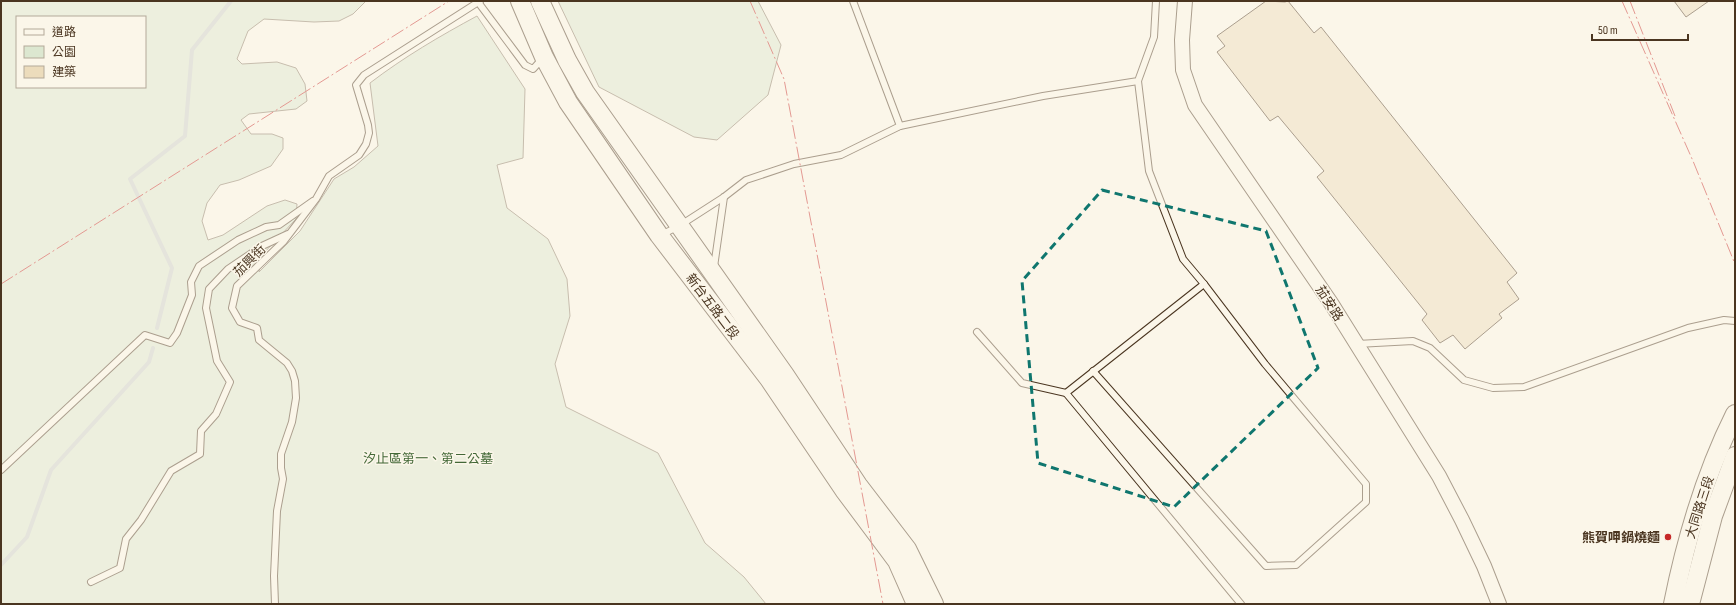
<svg xmlns="http://www.w3.org/2000/svg" width="1736" height="605" font-family="'Sofia Sans Condensed','Noto Sans TC',sans-serif">
	<rect width="100%" height="100%" fill="#fbf6e9"/>
	<g fill="#dce7d0" stroke="#887966" fill-rule="evenodd">
		<path d="M1,1H366L353,14L339,21L314,22L264,19L248,31L237,59L242,64L277,62L296,68L305,84L307,101L296,109L249,114L241,120L251,134H272L283,138V149L271,166L239,180L220,185L207,203L202,221L208,240L223,235L267,206L285,200L297,204L296,219L262,255L259,272L300,231L334,179L354,167L378,146L370,83C404,57 440,36 477,16L525,89L523,158L497,165L507,208L548,239L567,279L570,316L555,364L566,407L658,453L705,543L744,577L766,604H1ZM17,17H145V87H17Z"/>
		<polygon points="558,1 758,1 781,45 768,95 717,140 694,137 599,87"/>
	</g>
	<g fill="none" stroke-linecap="round" stroke-linejoin="round">
		<g stroke="#c9cecd" stroke-width="4">
			<polyline points="157,328 172,268 130,179 185,136 192,50 231,1"/>
			<polyline points="1,565 27,537 51,470 149,362 153,348"/>
		</g>
	</g>
	<g fill="#ecdcbc" stroke="#4a3520">
		<polygon points="1266,1 1285,2 1288,1 1314,33 1321,27 1517,273 1507,282 1519,299 1499,314 1502,318 1465,349 1453,335 1440,343 1422,320 1427,314 1317,177 1324,171 1278,116 1270,121 1217,52 1225,46 1217,36"/>
		<polygon points="1674,1 1709,1 1686,17"/>
	</g>
	<g fill="none" stroke-linecap="round" stroke-linejoin="round">
		<g stroke="#4a3520" stroke-width="8">
			<g id="service">
				<polyline points="853,1 900,126"/>
				<polyline points="478,2 525,65 533,69 543,58"/>
				<polyline points="1138,81 1149,171 1183,259 1204,284 1066,393 1241,604"/>
				<polyline points="661,235 679,226 724,197 746,180 794,164 841,155 900,126 1043,96 1138,81 1154,37 1156,1"/>
				<polyline points="714,267 724,197"/>
				<polyline points="977,332 1022,383 1066,393"/>
				<polyline points="1357,344 1413,341 1430,348 1464,380 1493,388 1524,387 1688,328 1724,320 1735,321"/>
				<polyline points="1093,371 1266,566 1296,565 1366,502 1366,484 1265,364 1204,284"/>
				<polyline points="1,470 145,335 170,343 177,333 192,295 191,282 199,266 238,240 266,227 279,225 313,201"/>
				<polyline points="91,582 120,568 126,539 141,520 171,471 200,454 201,431 216,414 230,382 217,361 206,308 209,289 228,269 262,246 288,234"/>
				<polyline points="275,604 274,576 277,511 283,479 281,468 281,454 292,422 296,398 295,381 292,371 287,363 259,340 257,328 240,322 232,308 237,286 284,241 316,199 329,176 359,155 366,144 369,133 368,125 356,85 364,75 480,1"/>
			</g>
		</g>
		<g stroke="#4a3520" stroke-width="16">
			<polyline id="tertiary" points="1185,1 1182,40 1183,70 1195,105 1331,303 1439,476 1462,520 1484,566 1499,604"/>
		</g>
		<g stroke="#4a3520" stroke-width="20">
			<g id="primary">
				<polyline points="520,1 544,57 568,102 659,235 769,379 844,490 897,561 916,604"/>
				<polyline points="540,1 567,60 585,92 785,375 858,485 907,549 934,604"/>
				<path d="M1673,604C1686,539 1705,474 1735,414"/>
				<polyline points="1690,604 1713,516 1735,456"/>
			</g>
		</g>
		<use href="#service" stroke="#fbf6e9" stroke-width="6"/>
		<use href="#tertiary" stroke="#fbf6e9" stroke-width="14"/>
		<use href="#primary" stroke="#fbf6e9" stroke-width="18"/>
		<g stroke="#c62828" stroke-width="1" stroke-dasharray="14 3 2 3" stroke-linecap="butt">
			<polyline points="750,1 784,79 883,604"/>
			<polyline points="1622,1 1693,161 1735,264"/>
			<polyline points="1630,1 1675,116"/>
			<polyline points="1,284 449,1"/>
		</g>
	</g>
	<path d="M0 0H1736V605H0ZM1102,190L1266,231L1318,368L1174,507L1038,463L1022,281Z" fill="#fbf6e9" fill-opacity=".55" fill-rule="evenodd"/>
	<path fill="none" stroke="#0f766e" stroke-width="3" stroke-dasharray="8 5" stroke-linejoin="round" d="M1102,190L1266,231L1318,368L1174,507L1038,463L1022,281Z"/>
	<circle fill="#c62828" stroke="#fbf6e9" stroke-width="1.5" cx="1668" cy="537" r="4"/>
	<g text-anchor="middle" stroke-width="3" stroke-linejoin="round" paint-order="stroke">
		<g font-size="13" fill="#4a3520" stroke="#fbf6e9">
			<text transform="translate(249 260) rotate(-45)" y="5">茄興街</text>
			<text transform="translate(1330 303) rotate(57)" y="5">茄安路</text>
			<text transform="translate(713 306) rotate(53)" y="5">新台五路二段</text>
			<text transform="translate(1699 507) rotate(-72)" y="5">大同路三段</text>
		</g>
		<g font-size="13" fill="#436837" stroke="#fbf6e9">
			<text x="428" y="463">汐止區第一、第二公墓</text>
		</g>
		<g font-size="13" font-weight="bold" fill="#4a3520" stroke="#fbf6e9" text-anchor="end">
			<text x="1660" y="542">熊賀呷鍋燒麵</text>
		</g>
	</g>
	<rect width="1736" height="605" fill="none" stroke="#4a3520" stroke-width="4"/>
	<rect x="16" y="16" width="130" height="72" fill="#fbf6e9" stroke="#b4a999"/>
	<rect x="24" y="29" width="20" height="6" fill="#fbf6e9" stroke="#b4a999"/>
	<text x="52" y="36" font-size="12" fill="#4a3520">道路</text>
	<rect x="24" y="46" width="20" height="12" fill="#dce7d0" stroke="#b4a999"/>
	<text x="52" y="56" font-size="12" fill="#4a3520">公園</text>
	<rect x="24" y="66" width="20" height="12" fill="#ecdcbc" stroke="#b4a999"/>
	<text x="52" y="76" font-size="12" fill="#4a3520">建築</text>
	<path d="M1592 34v6h96v-6" fill="none" stroke="#4a3520" stroke-width="2"/>
	<text x="1598" y="34" font-size="12" fill="#4a3520" stroke="#fbf6e9" stroke-width="3" paint-order="stroke">50 m</text>
</svg>
